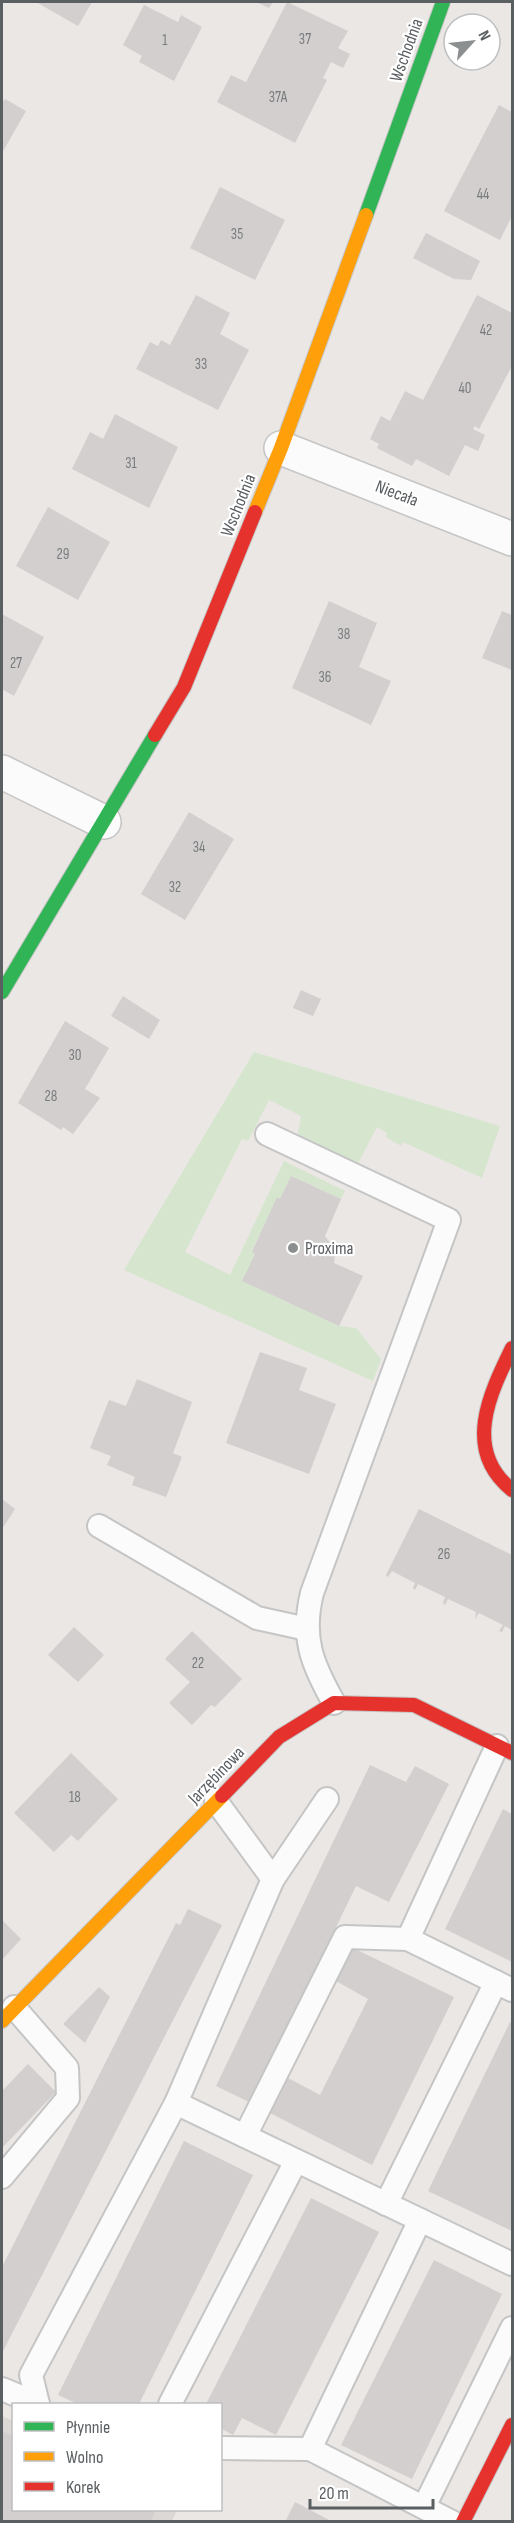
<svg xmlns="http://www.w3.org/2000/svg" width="514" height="2523" font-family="'Sofia Sans Condensed',sans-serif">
	<rect width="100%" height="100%" fill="#eae7e4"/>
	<polygon fill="#dbd8d5" points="2,2416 13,2421 14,2510 177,2510 172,2521 2,2521"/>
	<polygon fill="#d6e6ce" points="254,1052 500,1126 482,1178 403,1142 401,1146 386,1137 387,1133 377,1127 355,1169 299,1140 298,1133 301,1116 269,1100 248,1141 242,1139 185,1252 230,1275 284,1161 345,1191 341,1199 291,1176 280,1199 277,1198 252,1252 255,1254 243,1281 339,1326 356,1328 381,1359 373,1381 124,1270"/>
	<g fill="#d2cfce">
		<polygon points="36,2 92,2 78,26"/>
		<polygon points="256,2 273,2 269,8"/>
		<polygon points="287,2 348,31 338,48 350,54 343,68 331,62 323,78 327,80 295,143 217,102 231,75 246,82"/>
		<polygon points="144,5 178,22 181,15 202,27 174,81 139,62 142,56 123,45"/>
		<polygon points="5,99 26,111 2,153 2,103"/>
		<polygon points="499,105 512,112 512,216 500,240 444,211"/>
		<polygon points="220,187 285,220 255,280 190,248"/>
		<polygon points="426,233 480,261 471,280 454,279 413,258"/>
		<polygon points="196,295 230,313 220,334 249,350 218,410 136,369 150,342 158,346 161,340 170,345"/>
		<polygon points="477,295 512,313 512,366 479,429 475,426 473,429 485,435 478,451 465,445 449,476 416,459 412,466 377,448 379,444 370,439 381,416 390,421 405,391 423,400"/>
		<polygon points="115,414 178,447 149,508 72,469 90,432 103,439"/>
		<polygon points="48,507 110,542 78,600 16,566"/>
		<polygon points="329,601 377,623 359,667 391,681 371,725 292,688"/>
		<polygon points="502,611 512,615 512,670 482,658"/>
		<polygon points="2,614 44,637 14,696 2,689"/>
		<polygon points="189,812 234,839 185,920 141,894"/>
		<polygon points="301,990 321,999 313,1016 293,1008"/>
		<polygon points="123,996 160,1020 149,1039 111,1016"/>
		<polygon points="65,1021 109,1048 85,1089 100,1098 73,1134 63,1127 61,1130 18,1103"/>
		<polygon points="291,1176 341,1199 325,1236 331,1244 335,1255 334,1263 363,1276 339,1326 242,1281 255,1254 252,1252 277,1197 280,1199"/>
		<polygon points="260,1352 307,1368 299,1390 336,1404 309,1474 226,1443"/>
		<polygon points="137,1379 192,1402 173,1453 182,1457 166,1497 132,1485 135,1477 107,1465 111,1456 90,1448 109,1400 126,1406"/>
		<polygon points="2,1499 15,1509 2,1529"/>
		<polygon points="419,1509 512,1555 512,1630 505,1626 502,1632 499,1631 503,1625 479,1613 475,1619 476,1612 448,1599 445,1605 443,1603 445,1597 418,1584 415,1590 413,1588 415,1583 392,1571 388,1577 386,1575"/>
		<polygon points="74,1627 104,1655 78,1682 48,1655"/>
		<polygon points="192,1631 242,1679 215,1707 211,1705 192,1725 169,1703 190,1682 165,1659"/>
		<polygon points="71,1753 118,1799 78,1841 71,1835 54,1852 14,1813"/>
		<polygon points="370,1765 406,1782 415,1766 449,1784 389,1902 356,1886 251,2103 216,2086"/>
		<polygon points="503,1809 512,1814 512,1962 445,1929"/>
		<polygon points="188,1909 222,1925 2,2353 2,2267 176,1923 180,1925"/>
		<polygon points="2,1920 21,1939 2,1960"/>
		<polygon points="353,1948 454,1997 372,2165 270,2113 288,2078 320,2095 368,1999 336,1981"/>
		<polygon points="99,1987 110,1997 85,2043 63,2024"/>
		<polygon points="510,2022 512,2023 512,2231 428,2191"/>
		<polygon points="28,2064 56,2092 2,2148 2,2091"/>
		<polygon points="184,2141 253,2175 139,2404 78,2404 58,2395"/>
		<polygon points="311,2198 379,2232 276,2435 242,2418 233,2435 220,2428 220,2404 206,2404"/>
		<polygon points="434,2260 502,2294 412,2479 341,2445"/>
		<polygon points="2,2431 14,2436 14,2510 156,2510 151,2522 2,2522"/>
		<polygon points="295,2502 333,2522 285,2522"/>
	</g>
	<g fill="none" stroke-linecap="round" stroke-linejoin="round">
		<g stroke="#c5c5c5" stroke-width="26">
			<g id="lane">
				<path d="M267,1134L449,1220L312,1593C301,1638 312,1664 334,1703"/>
				<polyline points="99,1526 257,1618 307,1629"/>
				<polyline points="497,1746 408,1939 512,1990"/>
				<polyline points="216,1801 273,1879 176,2103 512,2264"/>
				<polyline points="273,1879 327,1799"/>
				<polyline points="245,2136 345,1937 408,1939"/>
				<polyline points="2,2177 68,2098 67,2068 14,2007"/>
				<polyline points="386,2204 496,1982"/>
				<polyline points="2,2389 38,2404"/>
				<polyline points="38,2404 31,2375 176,2103"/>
				<polyline points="170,2404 296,2161"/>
				<polyline points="220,2448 310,2449 452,2522"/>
				<polyline points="310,2449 420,2220"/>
				<polyline points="424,2507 512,2328"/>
			</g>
		</g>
		<g stroke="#c5c5c5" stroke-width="36">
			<g id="street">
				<polyline points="281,448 512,539"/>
				<polyline points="2,772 104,822"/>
			</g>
		</g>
		<g stroke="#c5c5c5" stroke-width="16">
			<g id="fast">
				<polyline points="366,215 443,2"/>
				<polyline points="2,992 155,735"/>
			</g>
		</g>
		<g stroke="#c5c5c5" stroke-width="16">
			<g id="slow">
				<polyline points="255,512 281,448 366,215"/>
				<polyline points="2,2021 222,1796"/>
			</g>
		</g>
		<g stroke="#c5c5c5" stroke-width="16">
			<g id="jam">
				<polyline points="155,735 184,687 255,512"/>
				<path d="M512,1348C490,1393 462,1450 512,1490"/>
				<polyline points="222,1796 279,1737 334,1703 414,1705 512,1753"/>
				<polyline points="463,2522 512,2425"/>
			</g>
		</g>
		<use href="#lane" stroke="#fcfbfb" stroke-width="22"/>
		<use href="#street" stroke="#fcfbfb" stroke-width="33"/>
		<use href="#fast" stroke="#30b455" stroke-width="14"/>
		<use href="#slow" stroke="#ff9f0a" stroke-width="14"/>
		<use href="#jam" stroke="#e5322d" stroke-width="14"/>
	</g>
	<circle fill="#8c8f90" stroke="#fff" stroke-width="2" cx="293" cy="1248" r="6"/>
	<g text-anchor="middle" stroke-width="4.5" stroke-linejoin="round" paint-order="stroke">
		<g font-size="15" fill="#797c7e">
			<text x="305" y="44">37</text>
			<text x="165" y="45">1</text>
			<text x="278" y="102">37A</text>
			<text x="483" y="199">44</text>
			<text x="237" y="239">35</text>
			<text x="486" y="335">42</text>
			<text x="201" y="369">33</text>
			<text x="465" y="393">40</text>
			<text x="131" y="468">31</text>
			<text x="63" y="559">29</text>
			<text x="344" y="639">38</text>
			<text x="16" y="668">27</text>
			<text x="325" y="682">36</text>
			<text x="199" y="852">34</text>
			<text x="175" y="892">32</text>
			<text x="75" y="1060">30</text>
			<text x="51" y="1101">28</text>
			<text x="444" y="1559">26</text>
			<text x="198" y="1668">22</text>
			<text x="75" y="1802">18</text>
		</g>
		<g font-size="18" fill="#5a5f62" stroke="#fff">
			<text transform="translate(406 50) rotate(-70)" y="6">Wschodnia</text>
			<text transform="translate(397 493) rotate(21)" y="6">Niecała</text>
			<text transform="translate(238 505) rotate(-68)" y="6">Wschodnia</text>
			<text transform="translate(216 1775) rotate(-46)" y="6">Jarzębinowa</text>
		</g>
		<g font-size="18" fill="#5a5f62" stroke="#fff" text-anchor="start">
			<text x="305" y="1254">Proxima</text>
		</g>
	</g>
	<rect width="514" height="2523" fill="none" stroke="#5a5f62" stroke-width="6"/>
	<rect x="12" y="2403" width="210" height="108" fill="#ffffff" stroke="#bdbfc0" stroke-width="1.5"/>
	<rect x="24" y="2422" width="30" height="9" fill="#30b455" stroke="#bdbfc0" stroke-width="1.5"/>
	<text x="66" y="2433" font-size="18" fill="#5a5f62">Płynnie</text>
	<rect x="24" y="2452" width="30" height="9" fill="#ff9f0a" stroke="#bdbfc0" stroke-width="1.5"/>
	<text x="66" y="2463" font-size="18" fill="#5a5f62">Wolno</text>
	<rect x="24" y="2482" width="30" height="9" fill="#e5322d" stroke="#bdbfc0" stroke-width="1.5"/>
	<text x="66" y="2493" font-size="18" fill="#5a5f62">Korek</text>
	<g transform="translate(472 42) rotate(63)"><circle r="28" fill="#ffffff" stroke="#bdbfc0" stroke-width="1.5"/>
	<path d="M0-4.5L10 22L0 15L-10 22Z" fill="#8c8f90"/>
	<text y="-9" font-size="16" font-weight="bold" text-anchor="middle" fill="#5a5f62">N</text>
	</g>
	<path d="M310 2499v9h123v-9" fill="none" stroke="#5a5f62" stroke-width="3"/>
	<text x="319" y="2499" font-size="18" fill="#5a5f62" stroke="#ffffff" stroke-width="4.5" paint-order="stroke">20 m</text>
</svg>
